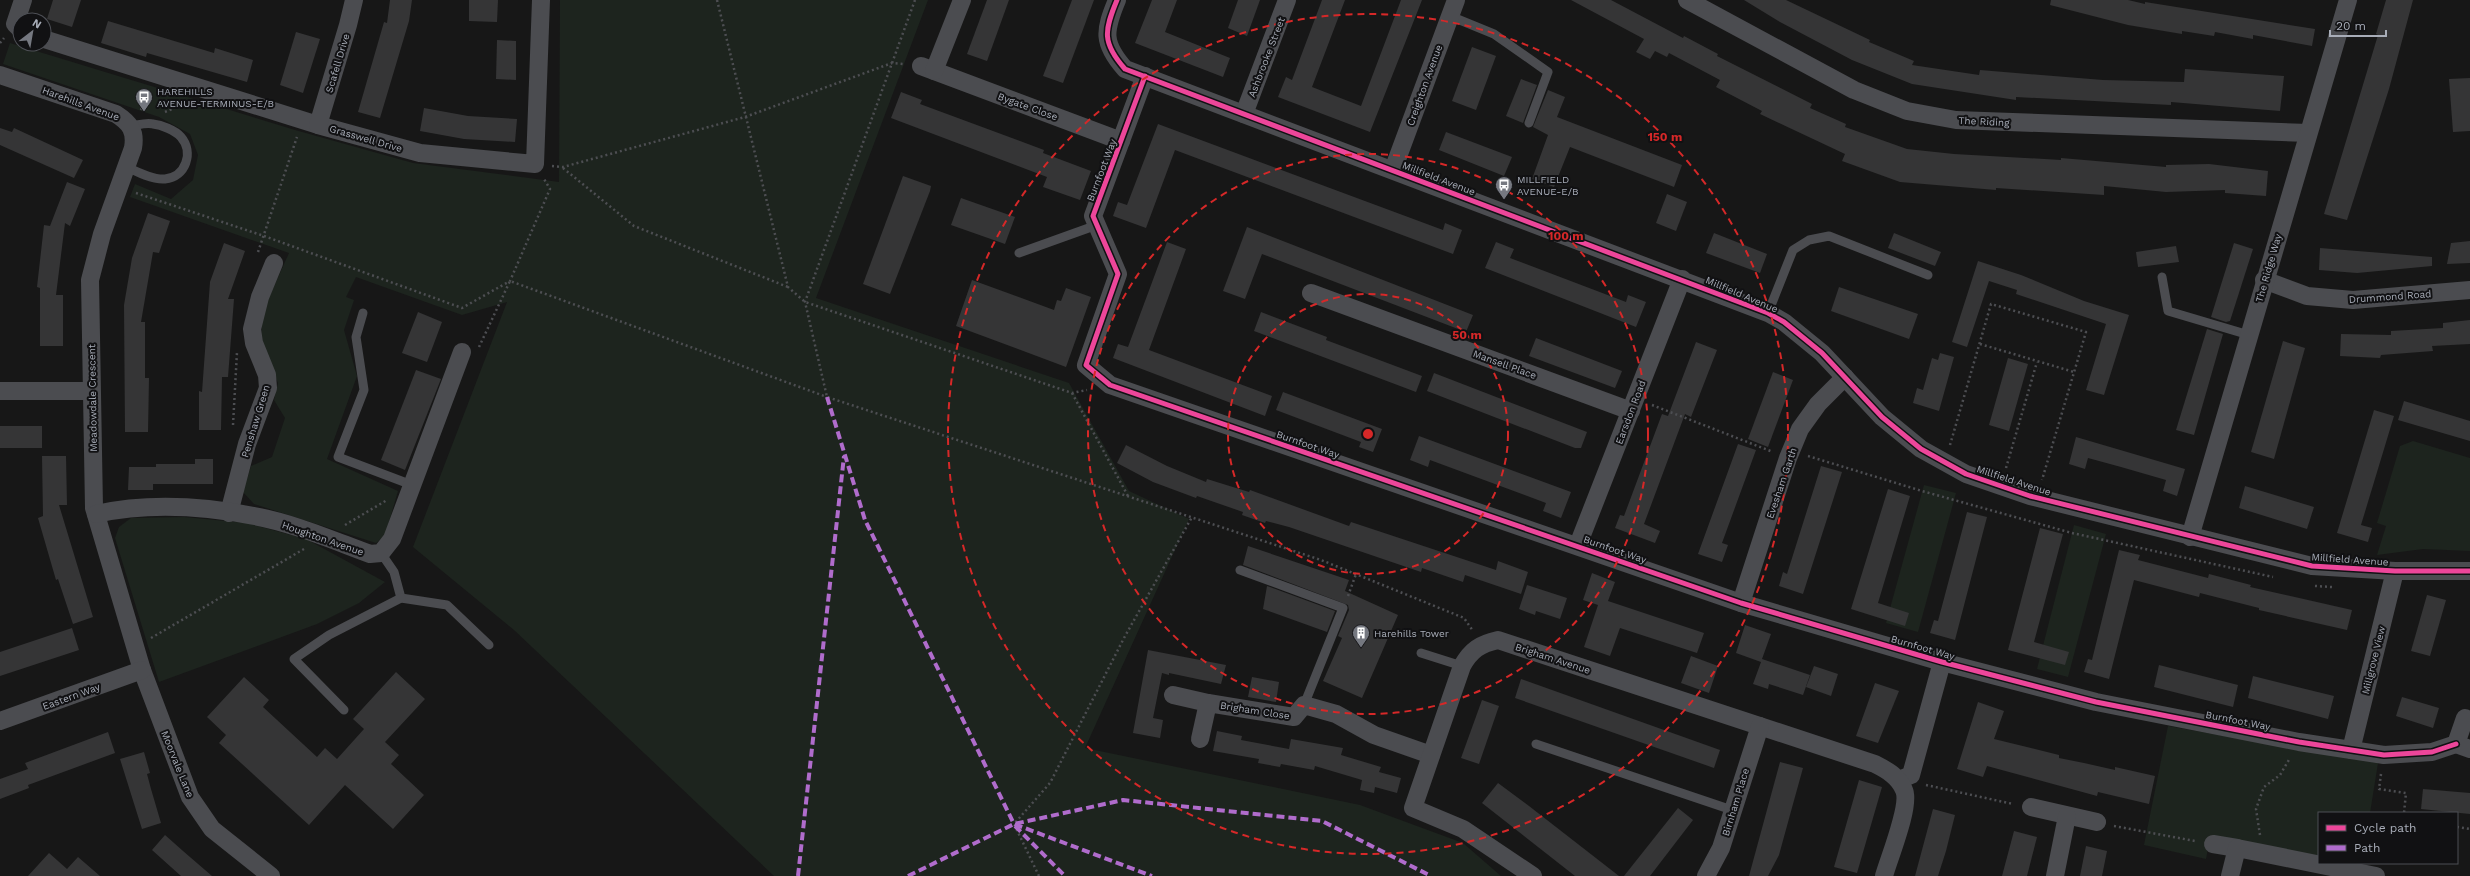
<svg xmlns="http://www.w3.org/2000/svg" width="2470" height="876" font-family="'Work Sans',sans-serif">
	<rect width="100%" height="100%" fill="#171717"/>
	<g fill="#1d241e">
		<polygon points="560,0 928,0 816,298 1069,383 1129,491 1189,519 1085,748 1360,805 1463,843 1501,876 774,876 514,630 413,547 507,302 462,315 356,277 346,297 354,300 344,330 357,376 327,459 398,491 385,536 376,543 254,504 243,492 251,466 272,457 285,418 274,400 278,383 261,345 262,313 289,253 130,197 135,184 171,199 193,180 198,155 190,134 159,117 3,64 10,43 295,130 413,163 559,182"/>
		<polygon points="2413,441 2470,458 2470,551 2423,549 2377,555 2386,526 2377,523 2400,446"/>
		<polygon points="1924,485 1956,493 1918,632 1886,623"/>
		<polygon points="184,517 247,523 306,539 385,582 359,603 317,624 159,682 115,538 119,527 131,518"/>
		<polygon points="2074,525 2106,534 2068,677 2037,669"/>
		<polygon points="2168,726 2378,763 2370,813 2319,813 2319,859 2210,838 2206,859 2144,845"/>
	</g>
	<g fill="#353536">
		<polygon points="53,0 81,0 72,27 47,19"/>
		<polygon points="390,0 412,0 409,21 380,118 358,112 384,22 387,23"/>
		<polygon points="469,0 498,0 497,22 469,21"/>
		<polygon points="987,0 1009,0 987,61 967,54"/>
		<polygon points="1072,0 1094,0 1063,83 1043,76"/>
		<polygon points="1152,0 1177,0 1165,32 1230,58 1223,77 1135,43"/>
		<polygon points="1238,0 1260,0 1247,36 1228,28"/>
		<polygon points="1322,0 1345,0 1312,87 1361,106 1401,0 1422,0 1370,132 1278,97 1286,77 1292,80"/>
		<polygon points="1571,0 1611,0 1683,38 1684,36 1718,54 1717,56 1812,104 1810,108 1846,124 1845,127 1907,149 1954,154 2061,160 2061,158 2166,167 2166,165 2209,164 2268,171 2266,196 2225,193 2225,190 2166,192 2104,186 2104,195 1996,188 1996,190 1900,182 1842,161 1845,154 1760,114 1762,111 1716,87 1720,80 1669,53 1667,57 1655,51 1650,59 1636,52 1644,39"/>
		<polygon points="1744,0 1786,0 1870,40 1869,42 1914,61 1912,65 1979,75 1980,70 2103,80 2184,82 2185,69 2284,76 2280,111 2171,102 2171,105 2016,97 2016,100 1912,84 1852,60 1780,22"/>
		<polygon points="2051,0 2128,0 2145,4 2145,2 2315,29 2312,46 2253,35 2253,39 2215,32 2214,36 2182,31 2182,34 2128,25 2050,5"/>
		<polygon points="2386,0 2413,0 2389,89 2347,220 2324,214 2378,35 2376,34"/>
		<polygon points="108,21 214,53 215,48 253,60 247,82 147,53 146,57 101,43"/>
		<polygon points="296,32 320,39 303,93 280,85"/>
		<polygon points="497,40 516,41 516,80 496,79"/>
		<polygon points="1472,47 1496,56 1476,110 1452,101"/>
		<polygon points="2470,78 2470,131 2453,132 2449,79"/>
		<polygon points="1521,79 1537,85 1523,123 1506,116"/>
		<polygon points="1548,90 1565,97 1557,117 1682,165 1674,187 1570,147 1554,187 1532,179 1548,135 1533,127"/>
		<polygon points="901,92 922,100 920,104 1044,150 1043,153 1091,171 1080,200 1043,187 1047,177 891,118"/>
		<polygon points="424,108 468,116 517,119 515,142 464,139 420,131"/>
		<polygon points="1158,124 1443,230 1445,223 1462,230 1453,254 1175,150 1146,228 1113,216 1118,202 1127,205"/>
		<polygon points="0,128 12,132 14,128 83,160 74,178 0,145"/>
		<polygon points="1446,132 1512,157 1504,176 1439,150"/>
		<polygon points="903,176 931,186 930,191 890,294 863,284"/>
		<polygon points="67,182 85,189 70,226 65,223 56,295 63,295 63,346 40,346 40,288 37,287 44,225 50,226"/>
		<polygon points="1667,194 1687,202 1676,231 1656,223"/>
		<polygon points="961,198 1015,217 1005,244 951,225"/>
		<polygon points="148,213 170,221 159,253 153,252 141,322 145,322 145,378 149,378 148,432 125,432 124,305 132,258"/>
		<polygon points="1247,227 1473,315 1466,332 1262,254 1245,299 1223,291"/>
		<polygon points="1714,233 1767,254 1760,273 1706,253"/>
		<polygon points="1894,233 1941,252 1935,266 1888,248"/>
		<polygon points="2470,241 2470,263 2447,264 2451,243"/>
		<polygon points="1167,242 1186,249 1149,350 1272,396 1265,416 1113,358 1118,344 1128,347"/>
		<polygon points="1496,242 1514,249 1510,258 1626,302 1628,295 1646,302 1636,327 1485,268"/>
		<polygon points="224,243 245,251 228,299 234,299 228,377 222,377 221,430 199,430 199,391 202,392 210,282"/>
		<polygon points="2234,243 2253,249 2230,321 2226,322 2211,317"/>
		<polygon points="2176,246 2179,262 2138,267 2136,252"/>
		<polygon points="2320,248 2432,257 2432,266 2357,273 2319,270"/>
		<polygon points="1978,261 2021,275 2084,301 2129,315 2104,395 2086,390 2106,324 2016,294 2017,290 1989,281 1967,347 1952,342"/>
		<polygon points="972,280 1054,310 1057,300 1061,301 1066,288 1091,297 1066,367 956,326"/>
		<polygon points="1839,287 1918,314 1909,339 1831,311"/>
		<polygon points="418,312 442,322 427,362 402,353"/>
		<polygon points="1261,312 1327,337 1326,340 1422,376 1416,392 1254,331"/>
		<polygon points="2470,320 2470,344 2432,346 2433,351 2381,355 2380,358 2340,356 2341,334 2391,335 2391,331 2443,328 2443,323"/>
		<polygon points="2207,329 2223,334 2194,435 2176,430"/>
		<polygon points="1536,338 1622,371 1615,388 1529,356"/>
		<polygon points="2283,341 2305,348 2274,459 2251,452"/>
		<polygon points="1696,342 1717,350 1691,417 1685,414 1644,524 1660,531 1655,543 1615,528 1620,515 1624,516 1662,414 1668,416"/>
		<polygon points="1940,353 1954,357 1939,411 1913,403 1917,388 1923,390 1932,358 1938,360"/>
		<polygon points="2008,358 2028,364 2009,431 1989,425"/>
		<polygon points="416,370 441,379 405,470 381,460"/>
		<polygon points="1773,372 1793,380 1768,447 1748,439"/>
		<polygon points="1434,373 1587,432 1581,448 1575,448 1427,391"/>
		<polygon points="1283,392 1382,429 1373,452 1359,447 1361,442 1276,410"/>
		<polygon points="2404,401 2470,421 2470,441 2398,420"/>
		<polygon points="2374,410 2394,416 2361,525 2372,528 2368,542 2337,533"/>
		<rect x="0" y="426" width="42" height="22"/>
		<polygon points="1419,436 1571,492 1561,518 1543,511 1546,503 1430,460 1428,467 1410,460"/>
		<polygon points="2076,437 2185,469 2177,496 2163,491 2166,480 2121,467 2088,458 2085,469 2069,464"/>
		<polygon points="1738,444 1756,450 1722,543 1728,545 1722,562 1698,554"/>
		<polygon points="1126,445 1167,466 1206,482 1207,479 1249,492 1250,490 1349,526 1351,522 1496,570 1498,561 1528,572 1521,594 1465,575 1463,582 1422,568 1421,572 1289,527 1266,521 1265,523 1242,515 1243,512 1197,496 1196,498 1153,482 1117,463"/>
		<polygon points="42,456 66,456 67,505 59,505 93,617 73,624 58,579 56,580 38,518 43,516"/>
		<polygon points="195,459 213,459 213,484 153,484 153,490 128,490 129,467 156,467 156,464 195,464"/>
		<polygon points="1821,466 1842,472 1803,594 1779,586 1783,572 1787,574"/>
		<polygon points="2245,486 2314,507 2307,529 2239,508"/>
		<polygon points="1888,489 1910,496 1878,603 1909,613 1905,626 1851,609"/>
		<polygon points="1967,512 1987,517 1955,640 1930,633 1934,620 1938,621"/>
		<polygon points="2040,528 2063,534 2034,642 2069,652 2065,665 2008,650"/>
		<polygon points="1248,546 1349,580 1345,591 1398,615 1362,698 1323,681 1342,638 1338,636 1349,610 1348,605 1243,565"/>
		<polygon points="2119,550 2140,555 2138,560 2208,578 2209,574 2251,585 2250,587 2352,610 2347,630 2259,610 2259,608 2200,593 2199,597 2134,580 2109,679 2084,672 2088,659 2092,660"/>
		<polygon points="1592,573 1615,582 1608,601 1704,633 1697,653 1620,628 1610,656 1584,647 1598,605 1583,600"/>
		<polygon points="1527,585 1567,598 1560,619 1536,611 1535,615 1519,609"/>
		<polygon points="1267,586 1335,611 1327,632 1263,609"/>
		<polygon points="2427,595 2446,600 2430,656 2411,651"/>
		<polygon points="1745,625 1771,634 1762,659 1810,675 1803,695 1769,684 1768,689 1753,684 1761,662 1736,653"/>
		<polygon points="72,628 79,650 0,676 0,652"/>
		<polygon points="1148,650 1226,665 1221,684 1169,673 1169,675 1162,673 1153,718 1163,720 1160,738 1133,733"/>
		<polygon points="1691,656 1718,666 1709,693 1681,683"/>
		<polygon points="2159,665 2238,685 2233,707 2154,687"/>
		<polygon points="1814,666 1838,674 1831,696 1806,687"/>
		<polygon points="396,672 425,699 385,742 399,755 391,764 424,795 393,829 345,785 309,825 219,743 226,735 207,717 244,677 269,700 263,707 317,757 325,748 337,759 364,729 353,719"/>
		<polygon points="2253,676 2334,696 2328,719 2248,698"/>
		<polygon points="1252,677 1279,682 1276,702 1248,697"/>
		<polygon points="1521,679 1720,750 1714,768 1515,698"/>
		<polygon points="1875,683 1899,691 1878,743 1856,736"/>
		<polygon points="2402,697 2439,708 2433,728 2396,716"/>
		<polygon points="1482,700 1499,706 1479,764 1461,758"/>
		<polygon points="1978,702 2004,711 1994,739 2059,755 2059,758 2084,763 2115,770 2115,767 2155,776 2149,804 2098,792 2097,796 1987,766 1983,777 1957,769"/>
		<polygon points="1217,731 1242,736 1241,740 1289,749 1291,739 1343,748 1341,755 1381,767 1379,772 1401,778 1397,793 1375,787 1374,793 1360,790 1362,780 1315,766 1314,770 1281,764 1280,767 1258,763 1259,759 1213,751"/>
		<polygon points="108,732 115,753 28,785 29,788 0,799 0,779 28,769 25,763"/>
		<polygon points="144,752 150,773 147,774 151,789 161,823 142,829 120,759"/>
		<polygon points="1780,762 1803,768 1793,804 1779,855 1768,876 1749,876"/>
		<polygon points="1859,780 1882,787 1857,873 1834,867"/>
		<polygon points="1498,783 1529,806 1619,876 1575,876 1482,803"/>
		<polygon points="2423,789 2470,793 2470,814 2421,809"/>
		<polygon points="1678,808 1693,820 1650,876 1624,876"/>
		<polygon points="1933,809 1955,815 1946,851 1938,876 1915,876"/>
		<polygon points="2014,831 2037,837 2027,876 2002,876"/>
		<polygon points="165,835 183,851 212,876 181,876 152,850"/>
		<polygon points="2086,846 2107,851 2102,876 2080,876"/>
		<polygon points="49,853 67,869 78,857 100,876 28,876"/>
	</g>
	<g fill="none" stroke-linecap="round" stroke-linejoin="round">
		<g stroke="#4d4e52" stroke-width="2.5" stroke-dasharray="2 3" stroke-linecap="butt">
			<polyline points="717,0 788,287 805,302 1072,393 1087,390"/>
			<polyline points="915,0 805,302 827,397 1321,560 1464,618 1473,631"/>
			<polyline points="0,43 4,38"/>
			<polyline points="141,110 148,91"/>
			<polyline points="165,112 186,103"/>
			<polyline points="552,166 563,167 745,117 892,63 904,64"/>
			<polyline points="563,168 634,226 788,287"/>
			<polyline points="136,193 264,236 462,308 510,281 550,189 544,179"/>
			<polyline points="258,252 297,137"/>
			<polyline points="1980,344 2074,372"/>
			<polyline points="479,347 510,281 827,397"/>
			<polyline points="1072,393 1128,496"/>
			<polyline points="1652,405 1773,452"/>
			<polyline points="233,425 237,352"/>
			<polyline points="1950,445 1991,304 2086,332 2042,480"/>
			<polyline points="1808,456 1922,491 2072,533 2273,577"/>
			<polyline points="2006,468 2037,362"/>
			<polyline points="345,525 387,500"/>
			<polyline points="2315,586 2332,587"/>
			<polyline points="1348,596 1356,574"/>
			<polyline points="151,638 304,549"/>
			<polyline points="2381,774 2379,789 2406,793 2404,813"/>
			<polyline points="1926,785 2013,804"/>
			<polyline points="2114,826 2195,841"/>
			<polyline points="2457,827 2470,829"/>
			<polyline points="2260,835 2256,809 2264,787 2280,775 2290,758"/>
			<polyline points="1039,876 1014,824 1050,783 1124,638 1192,517"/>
		</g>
		<g stroke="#4b4c50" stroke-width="9">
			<polyline points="1450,16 1494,34 1548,72 1529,123"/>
			<path d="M127,167C137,172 153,180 165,179C186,177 194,152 181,137C175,130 161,125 153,124C147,122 138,125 131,126"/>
			<polyline points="1019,253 1097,225"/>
			<polyline points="2162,277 2168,311 2249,335"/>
			<polyline points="363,313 356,337 364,390 338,457 412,485"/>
			<polyline points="1768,313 1793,250 1809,240 1829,236 1928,275"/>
			<polyline points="381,553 394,572 401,598 447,605 489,645"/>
			<polyline points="1240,570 1343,608 1304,705"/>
			<polyline points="1421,653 1462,666"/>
			<polyline points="344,710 294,659 329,635 401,598"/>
			<polyline points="1536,744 1732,810"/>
		</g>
		<g stroke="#4b4c50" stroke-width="18">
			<path d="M1117,0C1104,31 1102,43 1125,69L1768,313L1784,322L1822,353L1882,417L1921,449L1966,474L2030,496L2312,566L2395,571H2470"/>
			<polyline points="1687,0 1854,90 1907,111 1956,120 2308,133"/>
			<polyline points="20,29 15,24 23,0"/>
			<polyline points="44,39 318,125 420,153 535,164 541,0"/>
			<polyline points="921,66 1121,141"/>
			<polyline points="934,71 962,0"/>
			<path d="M0,75L116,114C130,123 136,131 133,148L102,234L90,280L94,508L142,670L190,797L212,829L271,876"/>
			<polyline points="1145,76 1093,216 1118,274 1086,365 1110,385 1741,603 1942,662 2096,702 2299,742 2384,755 2432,752 2456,744"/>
			<polyline points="1244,114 1287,0"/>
			<polyline points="318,125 348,25 354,0"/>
			<polyline points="1393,170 1456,0"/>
			<polyline points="2264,280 2307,296 2353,300 2470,290"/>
			<polyline points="1311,293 1631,411"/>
			<polyline points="0,391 91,391"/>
			<polyline points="229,513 247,444 268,388 267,375 254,343 252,329 260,297 274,263"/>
			<path d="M96,514C146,503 203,506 254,516C293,523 332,540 370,554L381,553L392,539L462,352"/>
			<polyline points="2190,537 2348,0"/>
			<polyline points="1578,545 1682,279"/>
			<polyline points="1741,603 1788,458 1800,429 1818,404 1845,377"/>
			<polyline points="1173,695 1208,703 1294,717 1304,705 1336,714 1374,735 1431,755"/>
			<polyline points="2465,718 2456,744 2470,749"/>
			<polyline points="0,721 142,670"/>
			<polyline points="1200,739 1208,703"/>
			<polyline points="2351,750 2395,571"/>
			<polyline points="1899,780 1911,775 1942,662"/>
			<polyline points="2031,807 2097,822"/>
			<polyline points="2213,844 2237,848"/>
			<path d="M1533,876L1463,829L1413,808L1462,666C1471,650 1480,644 1498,640L1875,764C1887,770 1899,777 1904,790C1911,805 1889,858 1884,876"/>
			<polyline points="1706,876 1721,848 1760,726"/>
			<polyline points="2055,876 2067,816"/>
			<polyline points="2230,876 2237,848 2376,876"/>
		</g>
		<g stroke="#b06ccc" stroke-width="4" stroke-dasharray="8 4" stroke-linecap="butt">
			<polyline points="827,397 865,520 1014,824 1152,876"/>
			<polyline points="1015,826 1065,876"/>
			<polyline points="798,876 844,456"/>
			<polyline points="908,876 1014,824 1123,800 1322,821 1431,876"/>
		</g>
		<g stroke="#111113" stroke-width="8">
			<g id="cycleway">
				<path d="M1117,0C1104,31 1102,43 1125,69L1768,313L1784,322L1822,353L1882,417L1921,449L1966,474L2030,496L2312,566L2395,571H2470"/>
				<polyline points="1145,76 1093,216 1118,274 1086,365 1110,385 1741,603 1942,662 2096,702 2299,742 2384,755 2432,752 2456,744"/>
			</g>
		</g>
		<use href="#cycleway" stroke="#ed469a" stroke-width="5"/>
	</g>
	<g fill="none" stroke="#d62828" stroke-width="2" stroke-dasharray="7 5">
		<circle cx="1368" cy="434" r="140"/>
		<circle cx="1368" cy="434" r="280"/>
		<circle cx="1368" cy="434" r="420"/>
	</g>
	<defs>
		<g id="bus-pin" transform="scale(0.9)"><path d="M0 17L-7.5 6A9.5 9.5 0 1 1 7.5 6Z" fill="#757880" stroke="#111113"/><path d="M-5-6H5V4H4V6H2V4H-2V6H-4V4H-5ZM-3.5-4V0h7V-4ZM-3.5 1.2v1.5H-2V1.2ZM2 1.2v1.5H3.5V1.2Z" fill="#fff"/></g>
		<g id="building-pin" transform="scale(0.9)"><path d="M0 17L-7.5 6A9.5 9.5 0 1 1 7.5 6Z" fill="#757880" stroke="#111113"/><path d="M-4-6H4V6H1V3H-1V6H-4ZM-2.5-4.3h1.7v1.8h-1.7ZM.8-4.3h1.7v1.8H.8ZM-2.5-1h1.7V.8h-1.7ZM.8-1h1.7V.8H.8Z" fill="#fff"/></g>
	</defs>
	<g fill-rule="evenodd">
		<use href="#bus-pin" x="144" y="97"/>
		<use href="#bus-pin" x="1504" y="185"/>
		<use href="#building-pin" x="1361" y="633"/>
	</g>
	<g text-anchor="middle" stroke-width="4" stroke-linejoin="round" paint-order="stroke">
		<g font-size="10" fill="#a8adb8" stroke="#111113">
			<text transform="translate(1266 57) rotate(-69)" y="4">Ashbrooke Street</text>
			<text transform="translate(337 63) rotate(-73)" y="4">Scafell Drive</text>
			<text transform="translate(1424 85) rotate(-70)" y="4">Creighton Avenue</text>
			<text transform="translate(81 103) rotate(20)" y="4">Harehills Avenue</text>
			<text transform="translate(1028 106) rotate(20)" y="4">Bygate Close</text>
			<text transform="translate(1984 121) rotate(3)" y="4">The Riding</text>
			<text transform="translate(366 138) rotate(16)" y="4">Grasswell Drive</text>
			<text transform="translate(1101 170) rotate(-69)" y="4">Burnfoot Way</text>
			<text transform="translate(1439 178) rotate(21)" y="4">Millfield Avenue</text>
			<text transform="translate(2268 268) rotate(-74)" y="4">The Ridge Way</text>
			<text transform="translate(1742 294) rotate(23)" y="4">Millfield Avenue</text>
			<text transform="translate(2390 296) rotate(-4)" y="4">Drummond Road</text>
			<text transform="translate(1505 364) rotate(20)" y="4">Mansell Place</text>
			<text transform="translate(92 398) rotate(-91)" y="4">Meadowdale Crescent</text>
			<text transform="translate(1630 412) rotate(-69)" y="4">Earsdon Road</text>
			<text transform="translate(255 421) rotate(-73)" y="4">Penshaw Green</text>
			<text transform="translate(1308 444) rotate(19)" y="4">Burnfoot Way</text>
			<text transform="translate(2014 480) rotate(18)" y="4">Millfield Avenue</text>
			<text transform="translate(1781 483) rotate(-71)" y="4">Evesham Garth</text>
			<text transform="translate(323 538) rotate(19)" y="4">Houghton Avenue</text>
			<text transform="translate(1615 549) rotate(19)" y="4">Burnfoot Way</text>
			<text transform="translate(2350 559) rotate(4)" y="4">Millfield Avenue</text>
			<text transform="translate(1923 647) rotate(16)" y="4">Burnfoot Way</text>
			<text transform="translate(1553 658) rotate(18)" y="4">Brigham Avenue</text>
			<text transform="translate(2373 660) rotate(-76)" y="4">Millgrove View</text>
			<text transform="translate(71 696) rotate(-20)" y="4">Eastern Way</text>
			<text transform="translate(1255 710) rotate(9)" y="4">Brigham Close</text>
			<text transform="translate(2238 720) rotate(11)" y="4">Burnfoot Way</text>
			<text transform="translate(178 764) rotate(68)" y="4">Moorvale Lane</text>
			<text transform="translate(1735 802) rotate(-73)" y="4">Birnham Place</text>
		</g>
		<g font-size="10" fill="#a8adb8" stroke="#111113" text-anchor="start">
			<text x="157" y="95">HAREHILLS<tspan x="157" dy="12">AVENUE-TERMINUS-E/B</tspan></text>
			<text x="1517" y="183">MILLFIELD<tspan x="1517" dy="12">AVENUE-E/B</tspan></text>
			<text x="1374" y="637">Harehills Tower</text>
		</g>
	</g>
	<circle cx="1368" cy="434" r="6" fill="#d62828" stroke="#111113" stroke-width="2"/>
	<g font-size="12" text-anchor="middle" font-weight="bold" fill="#d62828" stroke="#111113" stroke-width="4" stroke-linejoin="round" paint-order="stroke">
		<text x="1665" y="141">150 m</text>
		<text x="1566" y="240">100 m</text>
		<text x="1467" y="339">50 m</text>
	</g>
	<rect x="2318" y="812" width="140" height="52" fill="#111113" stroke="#4d4f55"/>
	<rect x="2326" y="825" width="20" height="6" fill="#ed469a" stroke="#4d4f55"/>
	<text x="2354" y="832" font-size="12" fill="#a8adb8">Cycle path</text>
	<rect x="2326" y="845" width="20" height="6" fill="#b06ccc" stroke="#4d4f55"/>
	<text x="2354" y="852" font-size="12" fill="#a8adb8">Path</text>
	<g transform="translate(32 32) rotate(31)"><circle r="19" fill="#111113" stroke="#4d4f55"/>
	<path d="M0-3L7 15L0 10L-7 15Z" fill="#757880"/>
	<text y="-6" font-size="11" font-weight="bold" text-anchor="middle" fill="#a8adb8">N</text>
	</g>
	<path d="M2330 30v6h56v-6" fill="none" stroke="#a8adb8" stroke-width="2"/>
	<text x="2336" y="30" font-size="12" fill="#a8adb8" stroke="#111113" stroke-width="3" paint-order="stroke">20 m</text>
</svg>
